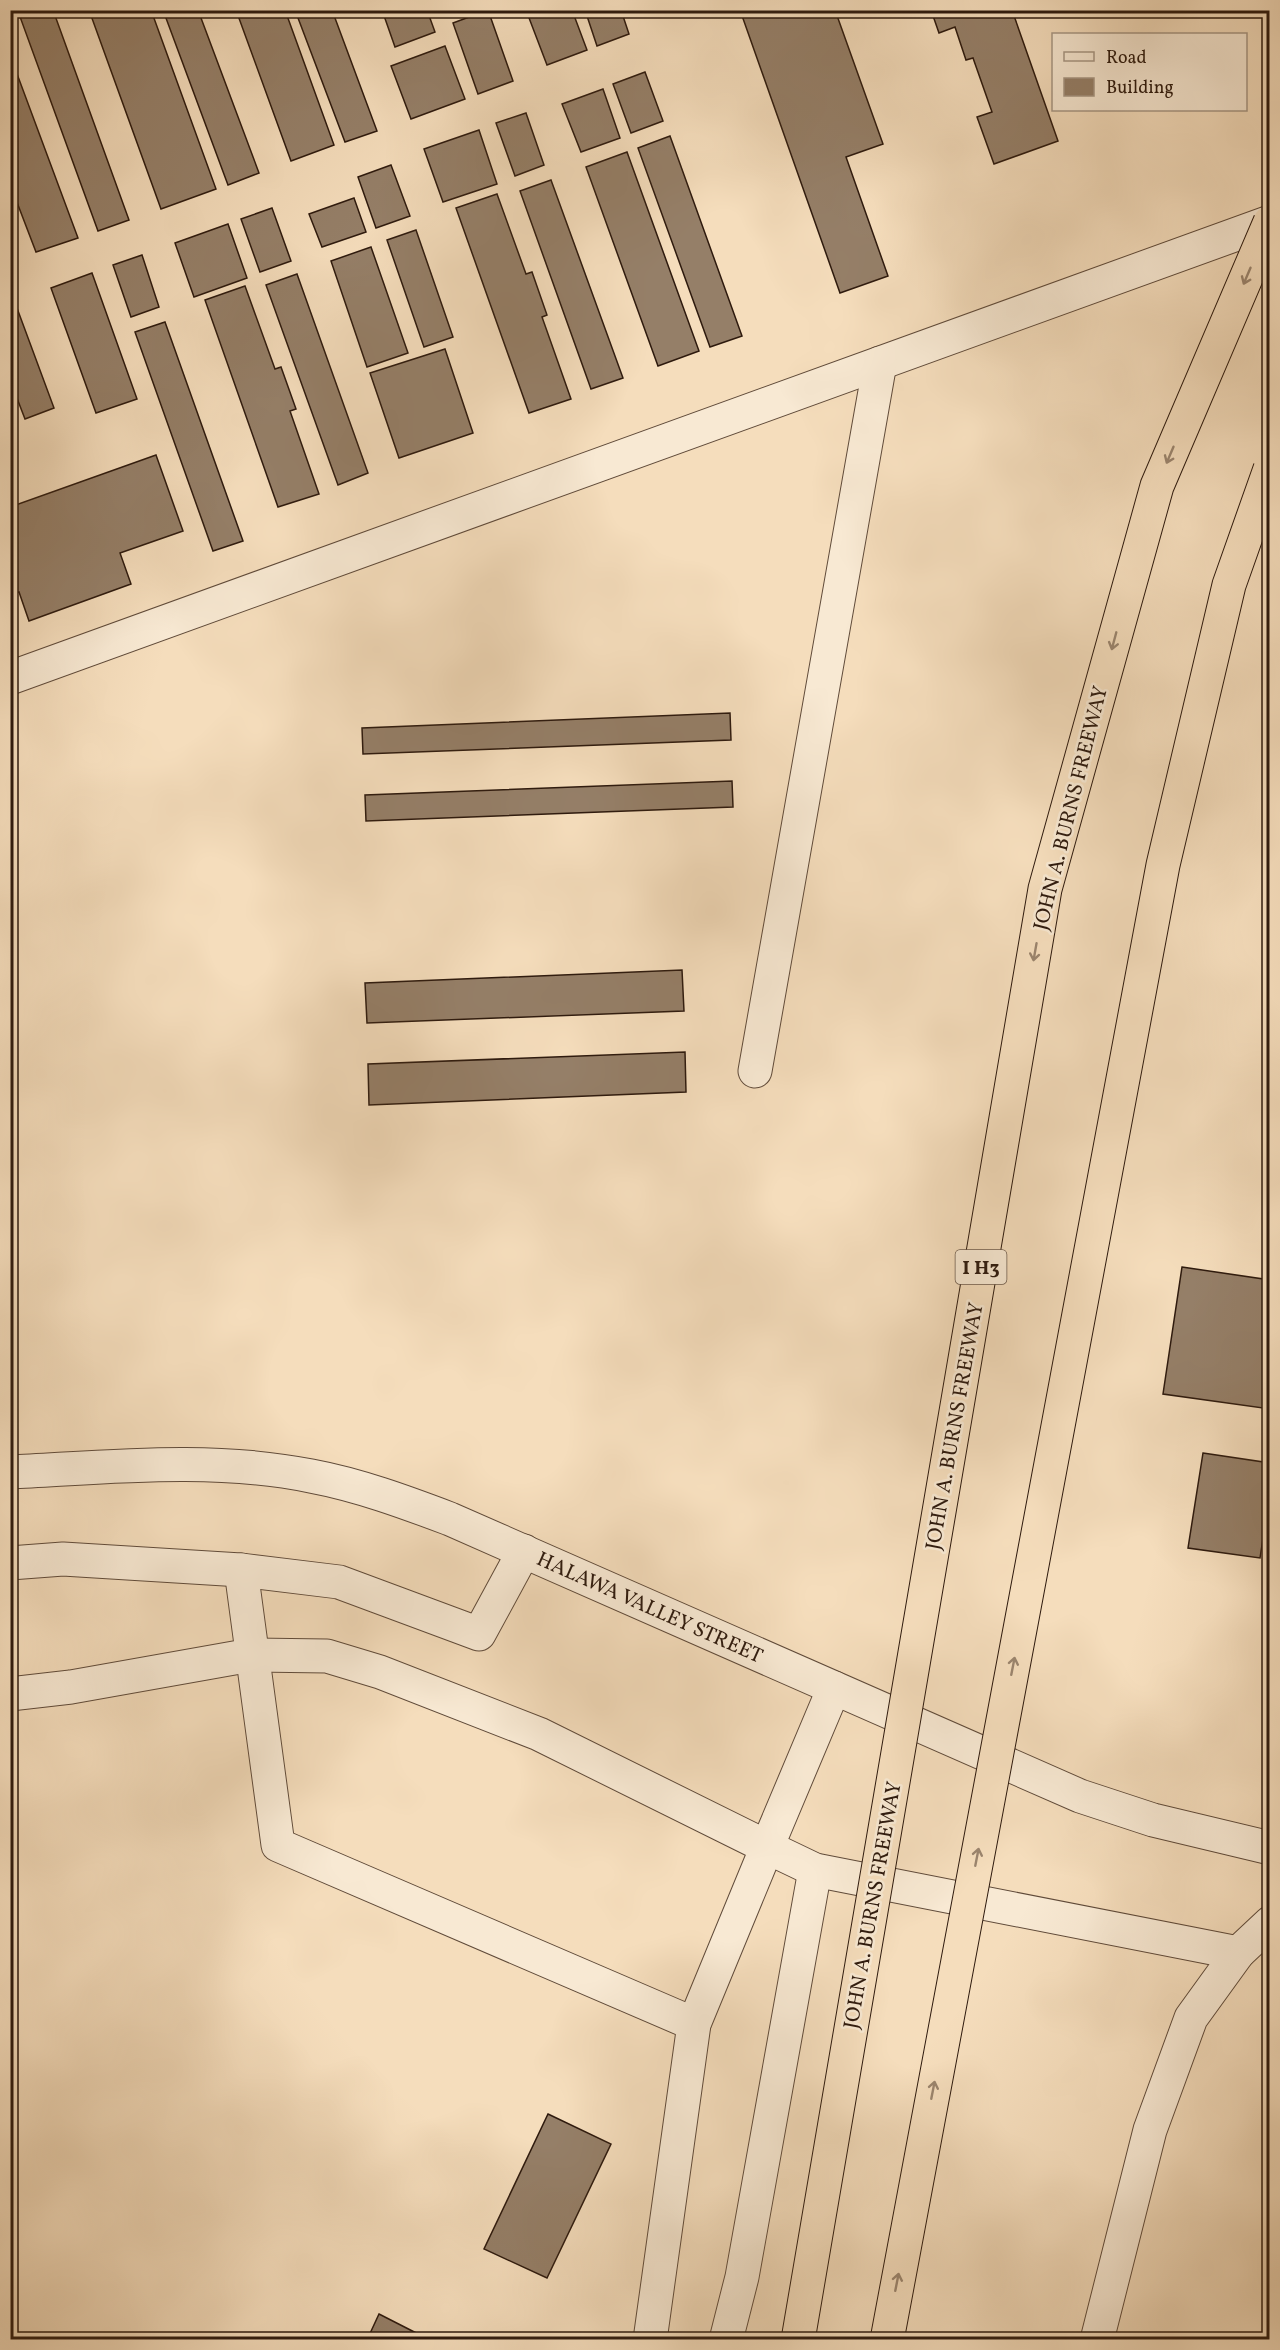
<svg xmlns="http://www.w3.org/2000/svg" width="1280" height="2350" font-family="Vollkorn,serif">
	<rect width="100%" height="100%" fill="#f5ddbc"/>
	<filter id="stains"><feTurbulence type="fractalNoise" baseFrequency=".00333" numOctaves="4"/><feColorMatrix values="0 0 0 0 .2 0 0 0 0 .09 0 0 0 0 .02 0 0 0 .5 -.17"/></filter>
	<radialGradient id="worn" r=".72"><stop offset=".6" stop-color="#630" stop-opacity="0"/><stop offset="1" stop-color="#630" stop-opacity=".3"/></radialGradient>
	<g fill="#957f68" stroke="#2e1a0e" stroke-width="1.5">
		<polygon points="28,10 53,10 129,220 98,231 19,14"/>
		<polygon points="89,10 151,10 216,189 161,209"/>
		<polygon points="163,10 198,10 259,173 228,185"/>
		<polygon points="236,10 285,10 334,145 291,161"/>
		<polygon points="295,10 332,10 377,131 345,142"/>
		<polygon points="382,10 427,10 435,32 395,47"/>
		<polygon points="488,10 513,81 478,94 453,23"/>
		<polygon points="526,10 572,10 587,50 547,65"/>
		<polygon points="585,10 621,10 629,34 597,46"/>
		<polygon points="740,10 835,10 883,144 846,157 888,276 840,293"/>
		<polygon points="931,10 1012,10 1058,141 994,164 977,117 992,112 973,58 966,60 955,27 939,33"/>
		<polygon points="445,46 465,99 411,119 391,66"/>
		<polygon points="10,55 78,238 36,252 10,184"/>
		<polygon points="645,72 663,121 631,133 613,84"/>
		<polygon points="603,89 620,138 581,152 562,104"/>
		<polygon points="526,113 544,165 515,176 496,123"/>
		<polygon points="479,130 497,184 443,202 424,149"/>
		<polygon points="670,136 742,336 710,347 638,148"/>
		<polygon points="627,152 699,351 658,366 586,167"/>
		<polygon points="391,165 410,216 376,228 358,177"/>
		<polygon points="551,180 623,378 591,389 520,191"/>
		<polygon points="497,194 526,274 532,272 547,315 542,317 571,399 529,413 456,208"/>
		<polygon points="354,198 366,232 322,247 309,214"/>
		<polygon points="272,208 291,261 260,272 241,219"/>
		<polygon points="228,224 247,278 194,297 175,243"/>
		<polygon points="416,230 453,337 424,347 387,240"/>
		<polygon points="371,247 408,353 367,367 331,261"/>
		<polygon points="142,255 159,307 131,317 113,265"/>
		<polygon points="92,273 137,399 96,413 51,288"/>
		<polygon points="297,274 368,473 338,485 266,285"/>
		<polygon points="245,286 275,369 281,367 296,409 290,411 319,494 278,507 205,300"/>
		<polygon points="14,300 54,408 25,419 10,380 10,302"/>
		<polygon points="165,322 243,541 213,551 135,332"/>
		<polygon points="445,349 473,433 399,458 370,373"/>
		<polygon points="156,455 183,531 120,553 131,584 29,621 19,592 10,595 10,507"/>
		<polygon points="730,713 731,740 363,754 362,728"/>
		<polygon points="732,781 733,807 366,821 365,795"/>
		<polygon points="682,970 684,1011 367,1023 365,983"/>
		<polygon points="685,1052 686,1092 369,1105 368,1064"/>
		<polygon points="1182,1267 1270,1280 1270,1409 1163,1394"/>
		<polygon points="1203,1453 1270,1463 1270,1493 1260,1558 1188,1548"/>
		<polygon points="548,2114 611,2144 547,2278 484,2249"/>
		<polygon points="379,2314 430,2340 367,2340"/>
	</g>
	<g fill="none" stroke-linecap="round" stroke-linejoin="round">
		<g stroke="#604b3a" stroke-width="35">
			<g id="minor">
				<polyline points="10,678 1270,222"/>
				<polyline points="755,1071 880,363"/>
				<path d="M10,1472C111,1467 211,1456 311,1476C359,1485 405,1502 450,1519L1080,1796L1153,1820L1270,1848"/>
				<polyline points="10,1563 63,1559 241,1570 339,1582 479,1634 524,1551"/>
				<polyline points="241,1570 278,1845 694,2024"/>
				<polyline points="834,1688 767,1847 815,1870 1238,1953"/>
				<polyline points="10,1694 71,1687 251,1655 327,1656 380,1672 539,1734 767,1847 694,2024 650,2340"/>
				<polyline points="726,2340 742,2277 815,1870"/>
				<polyline points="1097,2340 1150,2130 1191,2018 1238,1953 1270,1923"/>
			</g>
		</g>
		<use href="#minor" stroke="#f8e9d3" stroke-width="33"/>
		<g stroke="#2e1a0e" stroke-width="35" stroke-linecap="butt">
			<g id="highway-bridge">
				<polyline points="798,2340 1045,889 1157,486 1270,222"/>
				<polyline points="887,2340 1163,865 1229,585 1270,469"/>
			</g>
		</g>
		<use href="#highway-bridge" stroke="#f5ddbc" stroke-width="33"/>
	</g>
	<defs><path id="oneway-shaft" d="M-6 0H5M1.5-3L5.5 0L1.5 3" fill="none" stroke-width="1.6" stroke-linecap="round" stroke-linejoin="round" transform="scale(1.5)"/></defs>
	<g stroke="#9b856e">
		<use href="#oneway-shaft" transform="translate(1247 276) rotate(113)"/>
		<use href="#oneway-shaft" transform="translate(1170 455) rotate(113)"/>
		<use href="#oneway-shaft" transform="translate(1114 641) rotate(105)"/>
		<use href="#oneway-shaft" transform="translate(1035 952) rotate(100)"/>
		<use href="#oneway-shaft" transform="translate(1013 1666) rotate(-79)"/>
		<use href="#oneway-shaft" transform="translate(977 1857) rotate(-79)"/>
		<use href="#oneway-shaft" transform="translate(933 2090) rotate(-79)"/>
		<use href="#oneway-shaft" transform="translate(897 2282) rotate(-79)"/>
	</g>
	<g text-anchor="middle" stroke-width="5" stroke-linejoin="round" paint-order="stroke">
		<rect fill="#f8e9d3" stroke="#6b5849" stroke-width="1.5" x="955.5" y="1250" width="51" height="34" rx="4.5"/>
		<g font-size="20" font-weight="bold" fill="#2e1a0e">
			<text x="981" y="1274">I H3</text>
		</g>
		<g font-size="21" fill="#2e1a0e" stroke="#f8e9d3">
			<text transform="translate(1070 808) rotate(-76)" y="7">JOHN A. BURNS FREEWAY</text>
			<text transform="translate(954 1426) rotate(-80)" y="7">JOHN A. BURNS FREEWAY</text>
			<text transform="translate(650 1607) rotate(24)" y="7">HALAWA VALLEY STREET</text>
			<text transform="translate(872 1905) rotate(-80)" y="7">JOHN A. BURNS FREEWAY</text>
		</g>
	</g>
	<rect width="1280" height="2350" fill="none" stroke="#f5ddbc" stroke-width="36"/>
	<rect x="12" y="12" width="1256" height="2326" fill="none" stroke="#2e1a0e" stroke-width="3"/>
	<rect x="18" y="18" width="1244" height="2314" fill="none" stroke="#2e1a0e" stroke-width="1.5"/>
	<rect x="1052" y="33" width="195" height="78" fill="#f8e9d3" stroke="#a79684" stroke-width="1.5"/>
	<rect x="1064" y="52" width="30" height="9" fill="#f8e9d3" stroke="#a79684" stroke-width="1.5"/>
	<text x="1106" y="63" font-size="18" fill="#2e1a0e">Road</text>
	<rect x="1064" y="78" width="30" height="18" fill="#957f68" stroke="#a79684" stroke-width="1.5"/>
	<text x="1106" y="93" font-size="18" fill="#2e1a0e">Building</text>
	<rect width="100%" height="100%" filter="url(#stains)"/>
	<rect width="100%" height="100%" fill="url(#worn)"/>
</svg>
